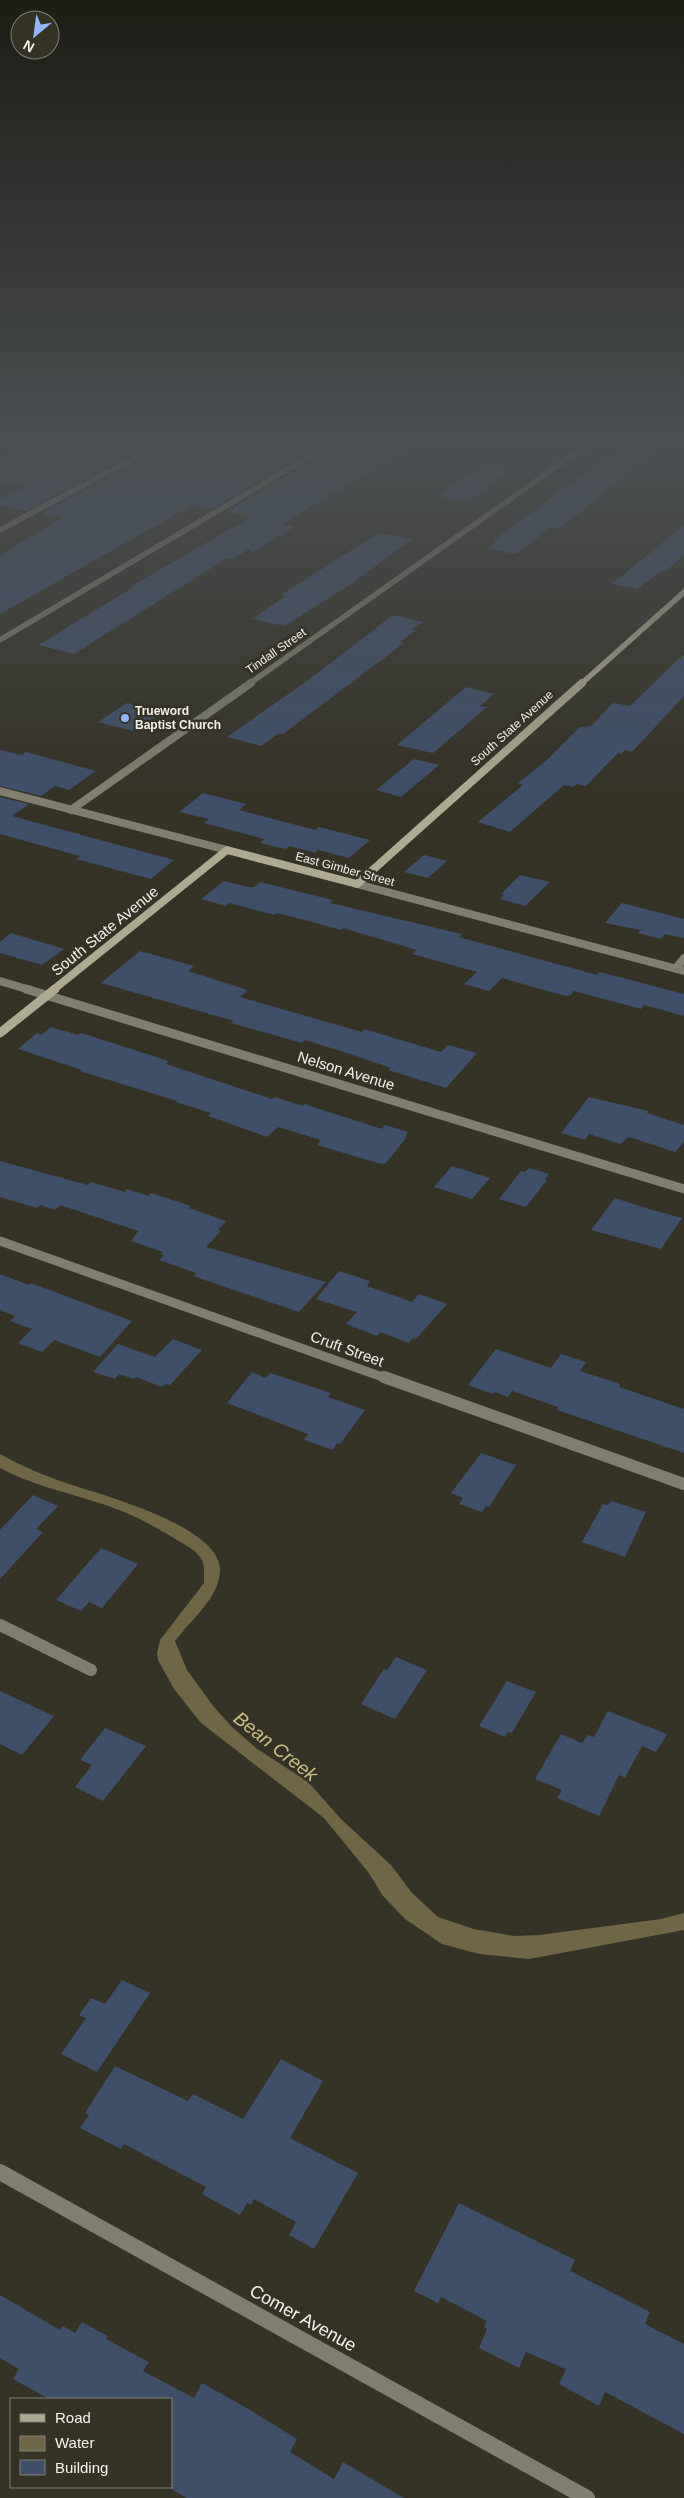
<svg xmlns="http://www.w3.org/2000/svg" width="684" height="2498" font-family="Arial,sans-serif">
	<rect width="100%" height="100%" fill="#353226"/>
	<path fill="#6e6644" d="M0,1454C21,1466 43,1475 66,1483C101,1495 223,1526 220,1572C218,1599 190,1621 175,1641L187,1670L214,1707L232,1727L256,1748L308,1782L342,1820L391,1865L412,1893L438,1917L474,1929L514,1936L539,1935L661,1919L684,1913V1930L529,1959L479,1954L442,1944L405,1919L383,1896L368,1872L324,1818L201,1723L174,1689L158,1660L157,1653L160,1640L204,1583V1567L202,1560L195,1551C172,1537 149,1522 124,1512C83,1495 39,1489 0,1468Z"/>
	<g fill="#3f4f6a">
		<polygon points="31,442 154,442 26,511 0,505 0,499 27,486 0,481 0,457"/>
		<polygon points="169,442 325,442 212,509 192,505 0,614 0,556 61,518 40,514 166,446"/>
		<polygon points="339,442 420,442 282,524 294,527 252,553 249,549 233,559 227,558 74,654 38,645 134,587 130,587 251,517 226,512 336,446"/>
		<polygon points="627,442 667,442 569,521 558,528 551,527 516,554 488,549 497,541 493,541"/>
		<polygon points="483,464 512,469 468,502 438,496"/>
		<polygon points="684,525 684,555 666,571 660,572 637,589 612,584"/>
		<polygon points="378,533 412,539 354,582 285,626 252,619 286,596 281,595"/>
		<polygon points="393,615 423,622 411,630 415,631 400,642 404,643 283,734 279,733 261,746 227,737 307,681"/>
		<polygon points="684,654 684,696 632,752 625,750 621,754 618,753 586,786 577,784 573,787 564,785 510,832 478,822 523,785 518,783 547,760 580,727 591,726 613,703 630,706"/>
		<polygon points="466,687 494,694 480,706 487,707 433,753 397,745"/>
		<polygon points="127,703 163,712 133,731 98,722"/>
		<polygon points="0,750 22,755 26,752 96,771 69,790 55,786 41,796 0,786"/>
		<polygon points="414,759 439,765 401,797 376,790"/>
		<polygon points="203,793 246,804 239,810 316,830 319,827 370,840 349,858 318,850 315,853 290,846 286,849 260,843 264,839 204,823 209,819 179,812"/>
		<polygon points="0,797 29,804 12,816 174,860 151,879 76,859 80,856 0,834"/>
		<polygon points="424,855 447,861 428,878 404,872"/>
		<polygon points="520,875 550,882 525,906 500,899 504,895 501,894"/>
		<polygon points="224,881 248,887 254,887 260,882 333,900 330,903 462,934 459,937 557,964 597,975 600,972 684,994 684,1016 644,1005 641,1009 574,991 571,995 565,996 502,978 489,991 464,984 477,972 412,954 417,950 343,928 341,930 294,917 276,913 274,915 229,903 226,906 201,899"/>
		<polygon points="622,903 684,919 684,938 665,934 661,939 638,933 641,930 605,923"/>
		<polygon points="11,933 64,949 42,965 0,953 0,942"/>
		<polygon points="140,951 194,966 188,971 248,990 240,997 362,1032 364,1029 441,1052 448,1045 477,1053 446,1088 388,1070 391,1068 350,1054 305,1040 302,1043 231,1023 234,1021 101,983"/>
		<polygon points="51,1027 78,1035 81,1033 169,1061 166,1064 272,1099 275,1097 303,1106 304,1104 382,1129 385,1125 408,1132 405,1137 407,1137 385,1164 381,1164 317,1145 321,1140 278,1127 267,1137 208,1116 211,1113 176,1102 177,1101 80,1071 82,1070 18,1049 37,1033 41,1035"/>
		<polygon points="589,1097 648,1111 647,1113 684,1125 684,1142 675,1152 629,1137 620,1144 589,1134 585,1140 561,1133"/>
		<polygon points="0,1161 88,1185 91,1182 125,1192 127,1189 148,1196 151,1193 191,1206 189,1208 226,1221 218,1230 221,1231 206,1247 326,1282 299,1312 193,1276 196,1273 159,1260 164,1255 161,1254 163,1252 131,1241 138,1231 60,1205 55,1210 40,1205 37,1208 0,1197"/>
		<polygon points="452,1166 490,1178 472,1199 434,1187"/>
		<polygon points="529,1168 549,1174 545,1180 547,1180 526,1207 499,1199 521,1171 525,1172"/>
		<polygon points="615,1198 649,1209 682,1218 661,1249 591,1230"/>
		<polygon points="339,1271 370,1281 367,1286 412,1302 419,1294 447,1304 416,1339 413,1338 409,1343 380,1332 377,1336 346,1324 357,1312 316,1299"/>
		<polygon points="0,1274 29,1285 31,1283 132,1321 100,1357 54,1340 42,1352 18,1343 32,1329 10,1321 15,1316 0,1310"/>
		<polygon points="173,1339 202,1350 170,1385 166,1384 162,1387 136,1377 134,1379 119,1374 115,1379 93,1372 118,1344 155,1357"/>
		<polygon points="496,1349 551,1368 561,1354 586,1362 580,1371 620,1384 619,1387 684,1409 684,1453 557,1410 558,1407 512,1391 508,1397 495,1392 493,1394 468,1385"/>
		<polygon points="252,1372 266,1378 270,1373 331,1393 328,1397 365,1410 340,1444 337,1443 333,1450 304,1440 308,1434 227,1403"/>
		<polygon points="481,1453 516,1465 489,1507 486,1506 482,1512 459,1504 463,1498 451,1493"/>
		<polygon points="33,1495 58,1506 36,1529 43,1532 0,1579 0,1530"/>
		<polygon points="611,1501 646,1512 625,1557 582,1542 603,1504 608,1505"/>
		<polygon points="101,1548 138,1564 102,1608 89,1602 81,1611 56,1600"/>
		<polygon points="396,1657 427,1670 395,1719 361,1704 384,1669 387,1670"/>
		<polygon points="507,1681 536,1692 512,1733 508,1732 505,1737 479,1726"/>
		<polygon points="0,1691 54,1716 22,1755 0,1744"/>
		<polygon points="608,1711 667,1734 656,1752 642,1746 625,1778 619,1775 599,1816 557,1798 562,1790 535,1779 561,1734 582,1743 588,1735 594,1737"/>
		<polygon points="105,1728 146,1746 103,1801 75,1787 92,1765 80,1760"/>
		<polygon points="122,1980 150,1993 97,2072 61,2054 86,2018 79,2015 91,1998 105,2004"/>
		<polygon points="281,2059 323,2081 290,2138 358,2173 314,2249 289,2235 296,2222 254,2199 251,2205 247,2203 240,2215 202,2194 206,2187 124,2144 121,2149 80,2128 89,2115 85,2113 115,2066 188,2101 193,2094 243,2119"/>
		<polygon points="459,2203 575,2260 570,2271 650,2312 645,2324 684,2344 684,2434 605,2392 599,2406 559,2384 566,2369 526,2352 519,2368 479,2348 487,2329 484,2327 487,2321 441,2297 438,2303 414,2291"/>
		<polygon points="0,2295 60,2330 63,2326 75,2333 82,2322 108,2336 106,2339 149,2362 143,2371 194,2398 202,2383 245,2407 297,2439 290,2452 334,2479 343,2462 404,2498 187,2498 171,2489 171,2399 49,2399 13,2379 19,2369 0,2358"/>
	</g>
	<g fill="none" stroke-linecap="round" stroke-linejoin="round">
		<g stroke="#817e6f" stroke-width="5.5">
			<polyline points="0,530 164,442"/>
			<polyline points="0,640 334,442"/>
			<polyline points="249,684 591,442"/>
		</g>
		<g stroke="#817e6f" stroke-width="8">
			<polyline points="0,791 227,850"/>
			<polyline points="71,810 251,683"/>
			<polyline points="357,884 684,971"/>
			<polyline points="676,968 684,958"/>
			<polyline points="0,981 30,990"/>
		</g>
		<g stroke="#817e6f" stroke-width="9">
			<polyline points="26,989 684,1189"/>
			<polyline points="0,1241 388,1379"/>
		</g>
		<g stroke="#817e6f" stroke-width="12">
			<polyline points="384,1377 684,1484"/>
			<polyline points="0,1625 91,1670"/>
		</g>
		<polyline stroke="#817e6f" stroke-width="16" points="0,2172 587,2498"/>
		<polyline stroke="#aea991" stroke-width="5.5" points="581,684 684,592"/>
		<polyline stroke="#aea991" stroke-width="8" points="53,990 227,850 357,884 582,683"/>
		<polyline stroke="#aea991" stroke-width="9" points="0,1033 55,989"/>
	</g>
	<linearGradient id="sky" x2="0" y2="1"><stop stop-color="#1d1c15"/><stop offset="0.56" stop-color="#4b4f52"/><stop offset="1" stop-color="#4b4f52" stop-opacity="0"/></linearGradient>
	<rect width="684" height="792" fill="url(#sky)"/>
	<circle fill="#91b8fd" stroke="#353226" stroke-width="2" cx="125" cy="718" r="5"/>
	<g text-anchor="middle" stroke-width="5" stroke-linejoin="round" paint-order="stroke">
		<g font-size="12" fill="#f4f2ea" stroke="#353226">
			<text transform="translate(276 651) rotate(-35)" y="4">Tindall Street</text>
			<text transform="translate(512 728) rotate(-42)" y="4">South State Avenue</text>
			<text transform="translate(345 869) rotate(15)" y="4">East Gimber Street</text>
		</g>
		<g font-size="12" font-weight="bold" fill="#f4f2ea" stroke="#353226" text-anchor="start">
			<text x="135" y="715">Trueword<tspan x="135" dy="14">Baptist Church</tspan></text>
		</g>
		<g font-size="15" fill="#f4f2ea" stroke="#353226">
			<text transform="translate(105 931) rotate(-39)" y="5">South State Avenue</text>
			<text transform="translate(346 1071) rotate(17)" y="5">Nelson Avenue</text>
			<text transform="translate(347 1349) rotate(20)" y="5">Cruft Street</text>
		</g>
		<g font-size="18" fill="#f4f2ea" stroke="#353226">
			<text transform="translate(303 2318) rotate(29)" y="6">Comer Avenue</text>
		</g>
		<g font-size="19" font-style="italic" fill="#ccbf82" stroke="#353226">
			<text transform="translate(276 1746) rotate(38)" y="7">Bean Creek</text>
		</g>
	</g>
	<rect x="10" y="2398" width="162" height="90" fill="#353226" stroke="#817f74"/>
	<rect x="20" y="2414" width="25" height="8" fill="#aea991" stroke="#817f74"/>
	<text x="55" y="2423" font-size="15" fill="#f4f2ea">Road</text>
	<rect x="20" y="2436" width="25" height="15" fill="#6e6644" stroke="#817f74"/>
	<text x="55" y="2448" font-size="15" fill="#f4f2ea">Water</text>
	<rect x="20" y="2460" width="25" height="15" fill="#3f4f6a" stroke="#817f74"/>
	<text x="55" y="2473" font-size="15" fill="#f4f2ea">Building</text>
	<g transform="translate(35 35) rotate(209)"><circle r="24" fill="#353226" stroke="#817f74"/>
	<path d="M0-4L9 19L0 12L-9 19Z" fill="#91b8fd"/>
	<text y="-8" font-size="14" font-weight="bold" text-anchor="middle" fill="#f4f2ea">N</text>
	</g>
</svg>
